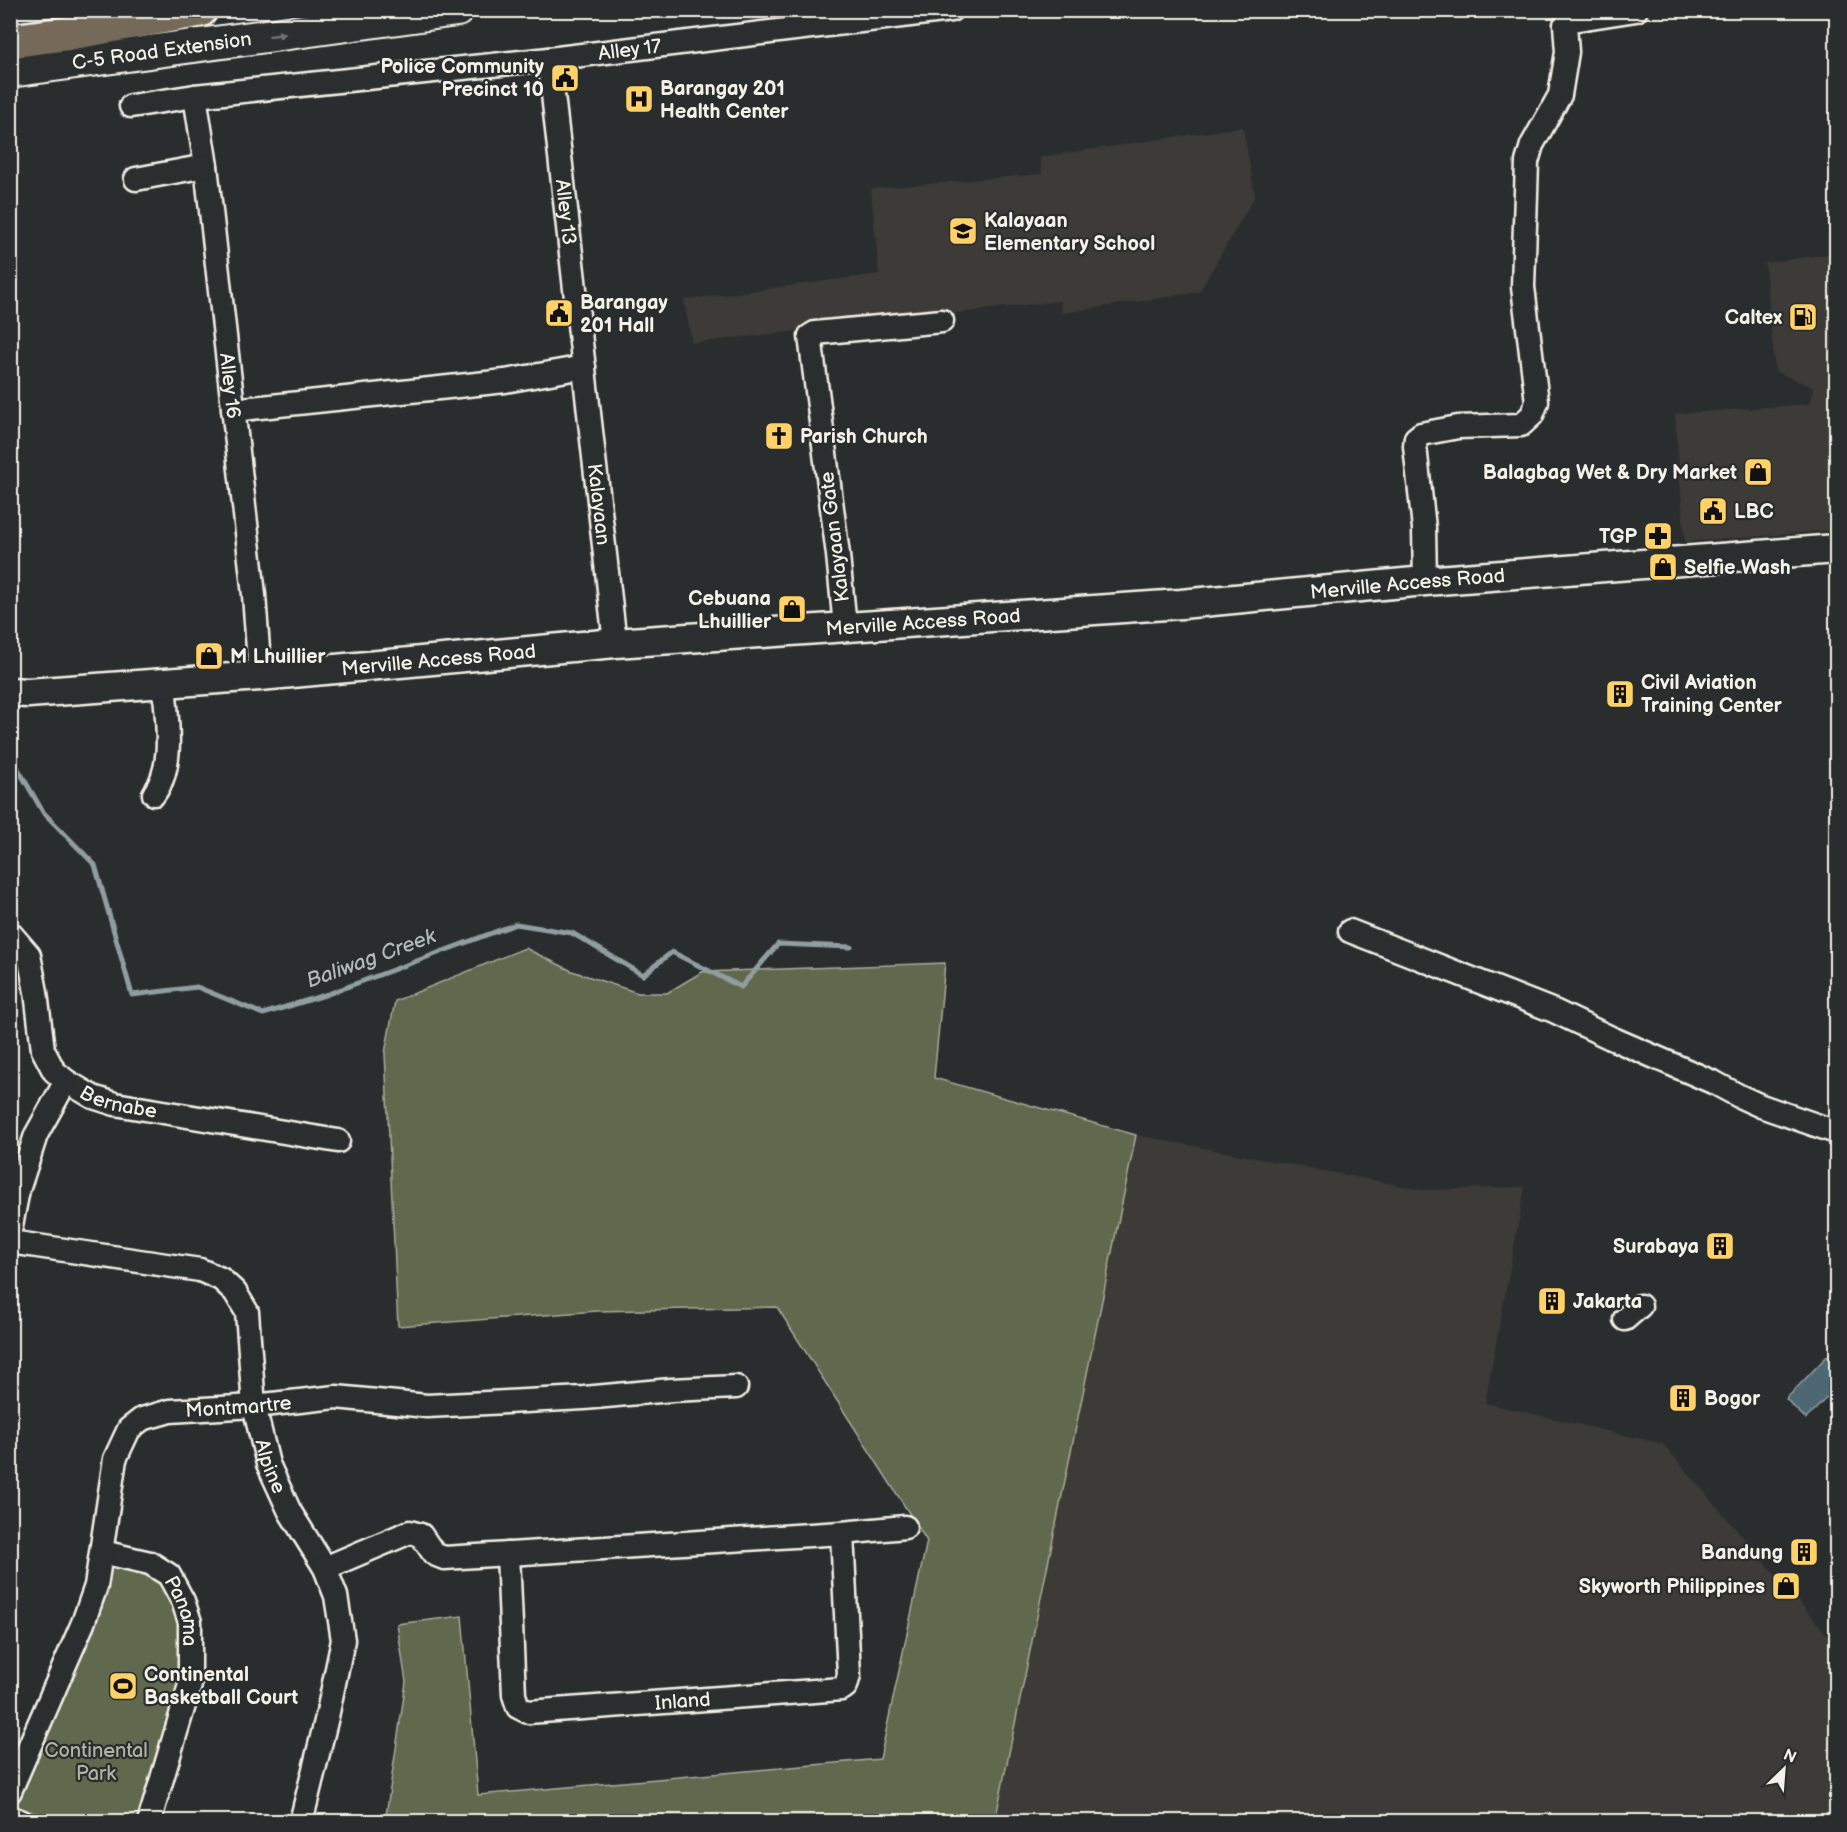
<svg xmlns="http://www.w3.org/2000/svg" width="1847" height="1832" font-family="'Balsamiq Sans',sans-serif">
	<rect width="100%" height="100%" fill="#2a2d2e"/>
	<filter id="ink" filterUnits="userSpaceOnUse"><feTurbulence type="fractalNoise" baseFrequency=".0167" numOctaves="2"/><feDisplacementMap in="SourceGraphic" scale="12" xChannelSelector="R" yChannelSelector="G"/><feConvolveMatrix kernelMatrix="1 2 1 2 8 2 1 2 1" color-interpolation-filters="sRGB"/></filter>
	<g filter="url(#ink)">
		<g fill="#3e3b39">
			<polygon points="1243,127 1255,196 1199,292 1062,313 1060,301 692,343 684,300 879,274 871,189 1042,174 1040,157"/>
			<polygon points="1836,253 1836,530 1685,542 1675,414 1810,404 1814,388 1775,371 1765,263"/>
			<polygon points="1136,1135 1423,1190 1525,1187 1485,1403 1663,1444 1836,1645 1836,1821 995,1822"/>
		</g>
		<g fill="#60684e" stroke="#aaac9b" stroke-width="1.5">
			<polygon points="525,948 572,971 638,993 667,993 702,972 945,963 934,1078 1136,1135 995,1821 385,1822 406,1682 397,1624 462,1616 478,1795 880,1759 927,1541 777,1307 597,1311 398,1326 385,1053 395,1001"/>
			<polygon points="108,1563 145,1572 155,1578 165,1588 182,1626 178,1692 138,1821 57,1821 15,1806 90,1626"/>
		</g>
		<polygon fill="#4d6772" stroke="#909ea1" stroke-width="1.5" points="1827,1356 1836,1365 1836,1388 1806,1419 1786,1399"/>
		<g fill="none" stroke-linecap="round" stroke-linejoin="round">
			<polyline stroke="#909ea1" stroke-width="5" points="10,755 43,812 95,865 132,995 197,987 263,1014 328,994 516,924 572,933 643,975 672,952 741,987 778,944 851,947"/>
			<g stroke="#f4f1e8" stroke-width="27">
				<g id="minor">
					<path id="s1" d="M549,59L615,643"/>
					<path id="s2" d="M195,96L206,166L254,595L260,676"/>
					<path id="s3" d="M131,106L195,96L549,59L951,10"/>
					<polyline points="136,179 206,166"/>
					<polyline points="233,410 505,381 584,367"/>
					<polyline points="1425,581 1424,528 1415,446 1416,438 1421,434 1458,427 1521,425 1532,415 1537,402 1523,287 1527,162 1532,145 1560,95 1567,52 1565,25 1572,20 1636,10"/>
					<polyline points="845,627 838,555 810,336 815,333 942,321"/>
					<path d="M154,794C176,764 166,717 164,682"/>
					<polyline points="1350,931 1554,1011 1611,1038 1715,1083 1739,1096 1761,1106 1836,1132"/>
					<path id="s4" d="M10,933L29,955L36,992L43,1050L54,1071L66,1081L93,1097L115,1104L338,1141"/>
					<polyline points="10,1231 18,1190 36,1135 66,1081"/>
					<path id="s5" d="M10,1242L200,1270L221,1279L235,1292L247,1312L254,1406L268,1464L290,1512L325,1568L336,1596L343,1640L327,1717L301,1822"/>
					<polyline points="1625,1319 1640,1306"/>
					<path id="s6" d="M102,1552L150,1563L169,1575L183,1601L190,1622V1685L149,1822"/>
					<path id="s7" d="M508,1554L514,1695L518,1707L528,1712L842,1689L846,1686L849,1675L842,1533"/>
					<polyline points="325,1568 410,1532 421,1535 434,1554 444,1558 842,1533 905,1527"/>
					<path id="s8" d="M10,1791L83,1623L96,1586L115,1459L129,1429L142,1419L170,1411L254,1406L336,1397L427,1406L584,1398L671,1390L736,1387"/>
					<polyline points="10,1817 22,1822"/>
				</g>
			</g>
			<g stroke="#f4f1e8" stroke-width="33">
				<g id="tertiary">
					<path id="s9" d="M10,692L28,693L260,676L615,643L1181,604L1425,581L1836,549"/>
				</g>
			</g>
			<g stroke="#f4f1e8" stroke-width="36">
				<g id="secondary">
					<path id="s10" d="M10,71L457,10"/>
				</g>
			</g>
			<g stroke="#f4f1e8" stroke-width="38">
				<polyline id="motorway" points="10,41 65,34 200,10"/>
			</g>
			<use href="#minor" stroke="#2a2d2e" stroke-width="22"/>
			<use href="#tertiary" stroke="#2a2d2e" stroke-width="28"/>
			<use href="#secondary" stroke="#2a2d2e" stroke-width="32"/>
			<use href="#motorway" stroke="#746a5a" stroke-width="33"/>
		</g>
		<defs><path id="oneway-solid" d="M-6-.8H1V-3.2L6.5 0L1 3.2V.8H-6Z" transform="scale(1.5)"/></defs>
		<use fill="#71726f" href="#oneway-solid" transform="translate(277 35) rotate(-8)"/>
	</g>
	<defs>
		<g id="civic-square" transform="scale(1.5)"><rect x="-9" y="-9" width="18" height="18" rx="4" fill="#ffd166" stroke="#2a2d2e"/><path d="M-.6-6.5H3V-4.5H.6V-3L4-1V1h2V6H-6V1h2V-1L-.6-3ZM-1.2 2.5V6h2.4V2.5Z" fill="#111"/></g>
		<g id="hospital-square" transform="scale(1.5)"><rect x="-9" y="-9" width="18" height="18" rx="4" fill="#ffd166" stroke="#2a2d2e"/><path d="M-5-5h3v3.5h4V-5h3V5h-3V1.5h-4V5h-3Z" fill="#111"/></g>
		<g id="school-square" transform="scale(1.5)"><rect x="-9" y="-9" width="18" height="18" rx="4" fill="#ffd166" stroke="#2a2d2e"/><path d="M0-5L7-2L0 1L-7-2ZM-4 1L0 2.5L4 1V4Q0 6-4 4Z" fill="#111"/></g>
		<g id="fuel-square" transform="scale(1.5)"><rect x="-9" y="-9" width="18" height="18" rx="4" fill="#ffd166" stroke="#2a2d2e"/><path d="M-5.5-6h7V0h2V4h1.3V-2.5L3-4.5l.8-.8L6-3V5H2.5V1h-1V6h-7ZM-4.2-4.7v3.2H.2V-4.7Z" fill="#111"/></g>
		<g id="church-square" transform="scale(1.5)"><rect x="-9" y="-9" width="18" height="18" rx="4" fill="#ffd166" stroke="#2a2d2e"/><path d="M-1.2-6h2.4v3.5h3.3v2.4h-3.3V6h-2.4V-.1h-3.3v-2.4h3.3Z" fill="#111"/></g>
		<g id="shop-square" transform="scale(1.5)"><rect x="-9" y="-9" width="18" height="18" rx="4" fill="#ffd166" stroke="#2a2d2e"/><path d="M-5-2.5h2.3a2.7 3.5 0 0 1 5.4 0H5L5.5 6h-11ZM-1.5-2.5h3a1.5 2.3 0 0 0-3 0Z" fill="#111"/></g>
		<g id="pharmacy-square" transform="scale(1.5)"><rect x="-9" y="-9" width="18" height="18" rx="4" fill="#ffd166" stroke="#2a2d2e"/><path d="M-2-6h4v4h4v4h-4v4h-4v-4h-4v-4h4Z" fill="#111"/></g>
		<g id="building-square" transform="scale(1.5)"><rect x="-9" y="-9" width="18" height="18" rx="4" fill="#ffd166" stroke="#2a2d2e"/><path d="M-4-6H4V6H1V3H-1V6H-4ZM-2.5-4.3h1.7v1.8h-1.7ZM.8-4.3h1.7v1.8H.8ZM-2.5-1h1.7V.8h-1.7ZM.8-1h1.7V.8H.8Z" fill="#111"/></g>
		<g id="stadium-square" transform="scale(1.5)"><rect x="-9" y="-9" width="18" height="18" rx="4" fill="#ffd166" stroke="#2a2d2e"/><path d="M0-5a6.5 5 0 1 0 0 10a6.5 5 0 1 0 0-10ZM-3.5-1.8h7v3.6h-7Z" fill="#111"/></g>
	</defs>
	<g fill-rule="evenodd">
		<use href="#civic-square" x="565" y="78"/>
		<use href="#hospital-square" x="639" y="99"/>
		<use href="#school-square" x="963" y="231"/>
		<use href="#civic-square" x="559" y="313"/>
		<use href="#fuel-square" x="1803" y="317"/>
		<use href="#church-square" x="779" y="436"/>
		<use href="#shop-square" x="1758" y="472"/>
		<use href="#civic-square" x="1713" y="511"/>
		<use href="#pharmacy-square" x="1658" y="536"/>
		<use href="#shop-square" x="1663" y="567"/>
		<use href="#shop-square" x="792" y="609"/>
		<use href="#shop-square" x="209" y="656"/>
		<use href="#building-square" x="1620" y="694"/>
		<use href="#building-square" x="1720" y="1246"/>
		<use href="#building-square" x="1552" y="1301"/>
		<use href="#building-square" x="1683" y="1398"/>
		<use href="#building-square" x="1804" y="1552"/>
		<use href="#shop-square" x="1786" y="1586"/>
		<use href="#stadium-square" x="123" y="1686"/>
	</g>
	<g text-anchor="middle" stroke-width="4.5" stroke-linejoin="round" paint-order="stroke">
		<g font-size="20" fill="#f4f1e8" stroke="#2a2d2e">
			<text dy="7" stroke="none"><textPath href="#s3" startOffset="502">Alley 17</textPath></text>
			<text dy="7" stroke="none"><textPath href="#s10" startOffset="153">C-5 Road Extension</textPath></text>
			<text dy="7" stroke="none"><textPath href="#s1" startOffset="154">Alley 13</textPath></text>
			<text dy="7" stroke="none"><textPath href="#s2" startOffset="292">Alley 16</textPath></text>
			<text dy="7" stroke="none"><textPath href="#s1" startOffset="448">Kalayaan</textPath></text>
			<text transform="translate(834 537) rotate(-97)" y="7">Kalayaan Gate</text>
			<text dy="7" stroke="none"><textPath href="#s9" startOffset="1402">Merville Access Road</textPath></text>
			<text dy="7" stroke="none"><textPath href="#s9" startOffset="916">Merville Access Road</textPath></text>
			<text dy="7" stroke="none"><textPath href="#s9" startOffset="430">Merville Access Road</textPath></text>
			<text dy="7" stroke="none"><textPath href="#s4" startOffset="222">Bernabe</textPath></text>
			<text dy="7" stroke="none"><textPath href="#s8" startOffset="498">Montmartre</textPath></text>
			<text dy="7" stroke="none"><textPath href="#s5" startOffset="414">Alpine</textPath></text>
			<text dy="7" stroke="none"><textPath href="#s6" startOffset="111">Panama</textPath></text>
			<text dy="7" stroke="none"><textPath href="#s7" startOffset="320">Inland</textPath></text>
		</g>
		<g font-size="20" font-weight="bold" fill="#f4f1e8" stroke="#2a2d2e" text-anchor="start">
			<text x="544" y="73" text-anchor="end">Police Community<tspan x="544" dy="23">Precinct 10</tspan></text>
			<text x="660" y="95">Barangay 201<tspan x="660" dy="23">Health Center</tspan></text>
			<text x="984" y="227">Kalayaan<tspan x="984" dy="23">Elementary School</tspan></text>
			<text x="580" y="309">Barangay<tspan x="580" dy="23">201 Hall</tspan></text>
			<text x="1782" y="324" text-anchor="end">Caltex</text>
			<text x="800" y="443">Parish Church</text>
			<text x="1737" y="479" text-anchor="end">Balagbag Wet &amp; Dry Market</text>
			<text x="1734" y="518">LBC</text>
			<text x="1637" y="543" text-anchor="end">TGP</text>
			<text x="1684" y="574">Selfie Wash</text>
			<text x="771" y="605" text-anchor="end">Cebuana<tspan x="771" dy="23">Lhuillier</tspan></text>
			<text x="230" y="663">M Lhuillier</text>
			<text x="1641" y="689">Civil Aviation<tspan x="1641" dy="23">Training Center</tspan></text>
			<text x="1699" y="1253" text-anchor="end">Surabaya</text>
			<text x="1573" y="1308">Jakarta</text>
			<text x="1704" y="1405">Bogor</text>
			<text x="1783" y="1559" text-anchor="end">Bandung</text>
			<text x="1765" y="1593" text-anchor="end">Skyworth Philippines</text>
			<text x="144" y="1681">Continental<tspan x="144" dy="23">Basketball Court</tspan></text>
		</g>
		<g font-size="20" fill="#b1b3a3" stroke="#2a2d2e">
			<text x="96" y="1757">Continental<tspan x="96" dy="23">Park</tspan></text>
		</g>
		<g font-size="21" font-style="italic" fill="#b1bab9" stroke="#2a2d2e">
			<text transform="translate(371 958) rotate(-20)" y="7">Baliwag Creek</text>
		</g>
	</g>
	<rect width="1847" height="1832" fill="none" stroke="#2a2d2e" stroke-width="36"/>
	<rect x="18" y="18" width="1811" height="1796" fill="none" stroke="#f4f1e8" stroke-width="2" filter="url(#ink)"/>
	<g transform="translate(1784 1769) rotate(25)" stroke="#2a2d2e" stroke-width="4.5" paint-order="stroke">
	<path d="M0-4.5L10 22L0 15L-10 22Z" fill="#f4f1e8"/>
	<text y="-9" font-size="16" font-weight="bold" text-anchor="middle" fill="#f4f1e8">N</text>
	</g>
</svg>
